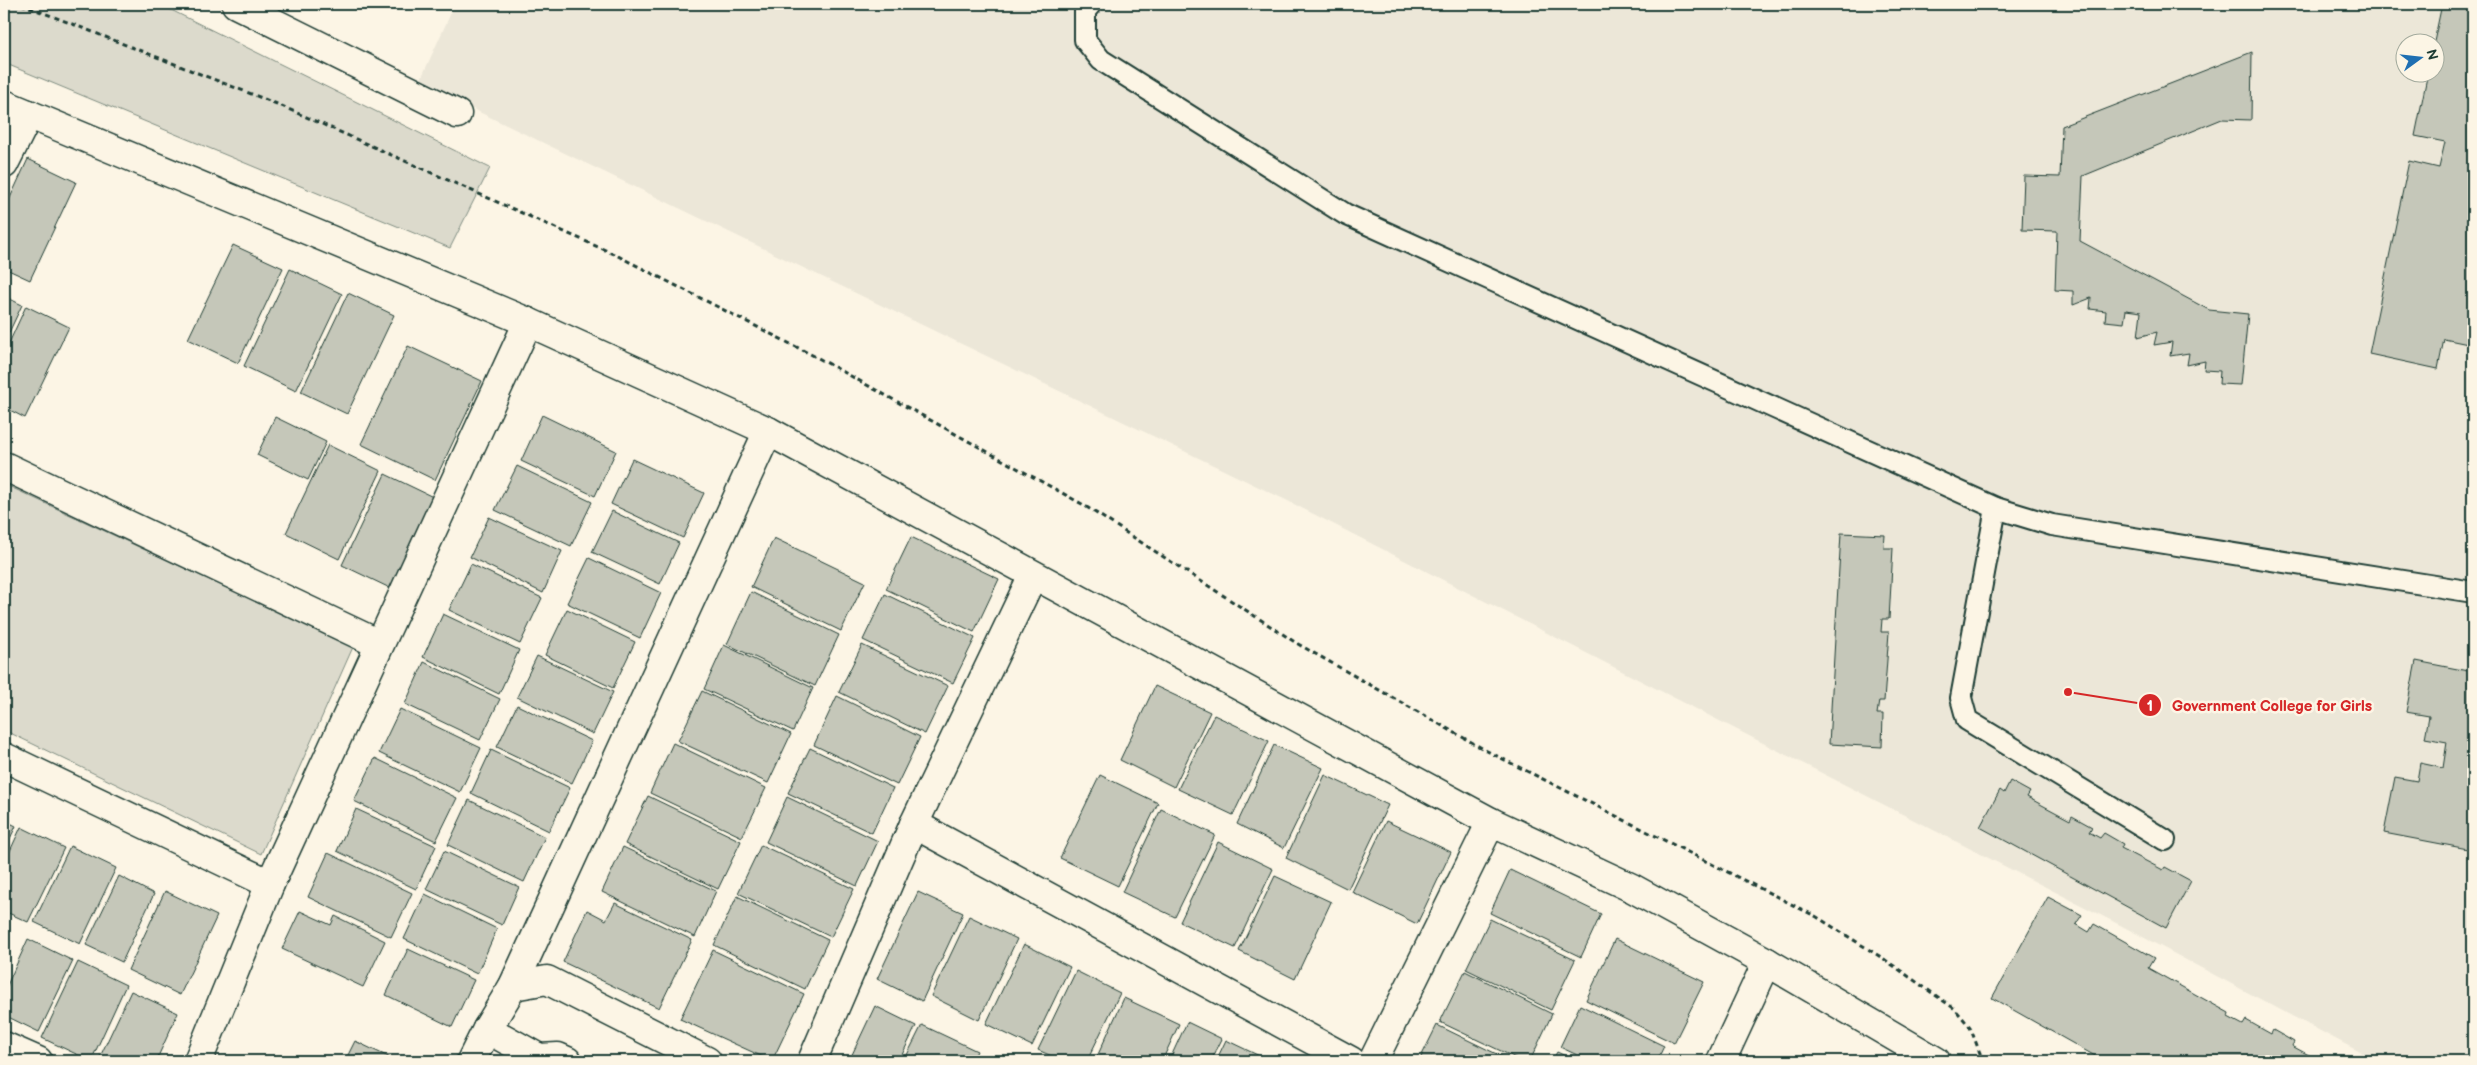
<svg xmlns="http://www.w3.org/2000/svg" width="2477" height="1065" font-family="'Balsamiq Sans',sans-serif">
	<rect width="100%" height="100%" fill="#fcf5e5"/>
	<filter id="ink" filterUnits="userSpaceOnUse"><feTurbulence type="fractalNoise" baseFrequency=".02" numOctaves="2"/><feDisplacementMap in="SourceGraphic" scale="10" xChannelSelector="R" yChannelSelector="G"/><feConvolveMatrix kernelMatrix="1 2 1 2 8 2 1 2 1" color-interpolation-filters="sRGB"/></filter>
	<g filter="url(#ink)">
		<path fill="#ece7d8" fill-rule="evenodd" d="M455,4H2473V1061H2377L2122,926L1286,500L419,83ZM2404,42H2434V72H2404Z"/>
		<g fill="#dcdacc" stroke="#7e8c80">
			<polygon points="4,4 159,4 490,168 450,248 4,63"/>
			<polygon points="4,484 353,647 261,854 4,730"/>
		</g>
		<g fill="#c5c7b9" stroke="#1f3d34">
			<polygon points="2442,4 2473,4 2473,345 2444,339 2438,369 2369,354 2409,161 2439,168 2445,142 2415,136 2428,72 2434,72 2434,42"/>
			<polygon points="2252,52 2251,120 2222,119 2083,176 2080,241 2209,310 2248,314 2241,385 2219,384 2220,371 2204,370 2205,361 2187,365 2189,353 2170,356 2172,342 2154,345 2157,332 2138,337 2141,312 2126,310 2124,323 2105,321 2106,311 2090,309 2091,298 2073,305 2073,291 2055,290 2057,231 2022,230 2024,176 2060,177 2062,126"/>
			<polygon points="28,159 76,182 30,280 4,268 4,211"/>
			<polygon points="233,245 283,268 238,363 188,339"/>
			<polygon points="290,269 342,294 296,391 244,366"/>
			<polygon points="348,293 394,315 347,414 301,392"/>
			<polygon points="4,296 22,305 4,343"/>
			<polygon points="26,306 69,327 25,418 4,407 4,354"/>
			<polygon points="408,346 482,381 435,480 361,444"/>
			<polygon points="542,415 616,451 595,496 521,461"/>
			<polygon points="275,417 326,442 308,480 257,455"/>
			<polygon points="328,445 381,471 339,559 286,533"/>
			<polygon points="632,459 704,493 683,538 611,504"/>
			<polygon points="517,466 592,502 571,546 495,510"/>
			<polygon points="385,474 435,498 392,589 342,565"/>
			<polygon points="612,511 679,543 660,584 592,552"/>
			<polygon points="489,517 562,551 543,593 470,557"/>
			<polygon points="1841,533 1885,535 1884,548 1893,548 1889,619 1882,619 1881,632 1889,632 1884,701 1879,701 1877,714 1883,714 1882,747 1829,744"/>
			<polygon points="911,537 999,579 974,632 886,589"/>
			<polygon points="774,538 865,582 841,631 751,587"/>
			<polygon points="589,558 661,593 640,638 567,603"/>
			<polygon points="471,564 542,598 520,644 449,610"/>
			<polygon points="751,592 839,635 815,686 727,644"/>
			<polygon points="885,594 975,638 953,683 863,640"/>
			<polygon points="567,609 635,642 613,688 545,655"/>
			<polygon points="443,614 519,650 499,694 423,657"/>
			<polygon points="724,645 813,688 793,731 704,689"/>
			<polygon points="862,645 948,686 925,734 839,692"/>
			<polygon points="537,656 613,692 593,734 517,697"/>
			<polygon points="2416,661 2473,672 2473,850 2384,833 2395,777 2417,781 2420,763 2443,768 2447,742 2425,738 2429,716 2406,712"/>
			<polygon points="424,662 500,699 480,740 405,704"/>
			<polygon points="1155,686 1210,712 1174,787 1120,760"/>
			<polygon points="702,691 791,734 768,783 678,741"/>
			<polygon points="837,696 920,737 897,785 814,745"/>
			<polygon points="517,705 592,741 572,783 497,747"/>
			<polygon points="400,709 481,748 460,792 379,753"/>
			<polygon points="1214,715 1269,741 1233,815 1178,789"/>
			<polygon points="673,743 766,788 742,837 650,793"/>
			<polygon points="1274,745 1323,768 1284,848 1237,824"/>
			<polygon points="810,748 893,788 872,833 788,793"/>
			<polygon points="491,750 570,788 549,831 471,793"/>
			<polygon points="375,758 457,798 436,841 354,801"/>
			<polygon points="1100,775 1158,803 1118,886 1060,858"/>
			<polygon points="1325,775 1388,805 1348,889 1286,858"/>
			<polygon points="2010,781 2030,792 2027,797 2070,820 2072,816 2092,827 2089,832 2100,838 2104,833 2123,844 2121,848 2163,870 2165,867 2191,881 2166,928 1980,827 2000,790 2004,793"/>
			<polygon points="648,796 741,841 718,889 625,844"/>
			<polygon points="787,797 878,841 857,886 766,842"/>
			<polygon points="469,800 545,837 524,882 448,845"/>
			<polygon points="356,809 436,846 416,889 337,851"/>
			<polygon points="1161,809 1215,835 1175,917 1122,892"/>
			<polygon points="4,820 16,826 4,851"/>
			<polygon points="1386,821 1451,852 1417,924 1352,892"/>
			<polygon points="21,827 64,848 28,922 4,911 4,864"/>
			<polygon points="1218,842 1273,869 1235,948 1180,922"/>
			<polygon points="761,845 854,889 831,937 738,893"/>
			<polygon points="70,846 116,868 80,944 34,922"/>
			<polygon points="623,847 716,891 695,937 602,892"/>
			<polygon points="444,851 519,887 502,925 426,889"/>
			<polygon points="328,853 412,893 391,937 308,897"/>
			<polygon points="1510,870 1601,914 1581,957 1490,913"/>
			<polygon points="119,876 154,894 122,962 86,945"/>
			<polygon points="1275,876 1331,902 1295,979 1239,951"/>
			<polygon points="165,891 217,916 180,995 128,970"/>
			<polygon points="918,892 963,913 922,1001 877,979"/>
			<polygon points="425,894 497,929 477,974 404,939"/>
			<polygon points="737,896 828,940 805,989 714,945"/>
			<polygon points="2048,897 2082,915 2076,924 2089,932 2094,924 2154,958 2148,968 2229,1013 2228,1017 2243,1025 2246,1020 2271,1034 2273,1030 2294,1042 2292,1046 2320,1061 2104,1061 1992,998"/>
			<polygon points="615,903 692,940 659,1008 563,962 587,910 606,920"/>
			<polygon points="300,911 331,925 335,916 385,941 363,987 282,949"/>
			<polygon points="969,916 1017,939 979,1020 931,996"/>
			<polygon points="1490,919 1575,960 1551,1010 1466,969"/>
			<polygon points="28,939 73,961 39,1032 4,1015 4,992"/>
			<polygon points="1615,939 1704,982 1674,1043 1586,1000"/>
			<polygon points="1024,944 1070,967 1032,1046 986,1024"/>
			<polygon points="408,949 474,980 452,1027 386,995"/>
			<polygon points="713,950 804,994 772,1061 680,1019"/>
			<polygon points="78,962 126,985 91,1061 42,1038"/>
			<polygon points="1076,971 1120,993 1087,1061 1063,1061 1038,1050"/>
			<polygon points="1465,971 1552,1014 1530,1061 1522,1061 1440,1022"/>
			<polygon points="131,991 178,1013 156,1061 98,1061"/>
			<polygon points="1124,998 1179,1024 1162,1061 1095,1061"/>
			<polygon points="1580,1005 1664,1046 1657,1061 1590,1061 1560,1047"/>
			<polygon points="875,1006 916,1026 899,1061 849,1061"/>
			<polygon points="1187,1022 1222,1039 1211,1061 1169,1061"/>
			<polygon points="922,1025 977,1051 972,1061 904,1061"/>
			<polygon points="1437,1025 1511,1061 1419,1061"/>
			<polygon points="1226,1040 1270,1061 1216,1061"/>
			<polygon points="355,1041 397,1061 345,1061"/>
			<polygon points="1557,1052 1576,1061 1552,1061"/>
		</g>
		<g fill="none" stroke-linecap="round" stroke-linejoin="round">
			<g stroke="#1f3d34" stroke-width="24">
				<g id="service">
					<polyline points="1091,4 1085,11 1085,40 1101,60 1345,214 1996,508 2052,525 2473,592"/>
					<polyline points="1996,508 1961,698 1967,720 2165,840"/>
				</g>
			</g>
			<g stroke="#1f3d34" stroke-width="31">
				<g id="minor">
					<polyline points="236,4 457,114"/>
					<polyline points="4,104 528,322 768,431 1491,822 1632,888 1767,962 1936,1061"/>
					<polyline points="4,164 29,114"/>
					<polyline points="4,466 379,644"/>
					<polyline points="4,757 270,884"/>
					<polyline points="914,824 1351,1061"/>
					<polyline points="513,986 547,980 707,1061"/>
					<polyline points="487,1029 539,1058 558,1057 567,1061"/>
					<polyline points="4,1046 38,1061"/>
					<polyline points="198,1061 270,884 528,322"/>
					<polyline points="471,1061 487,1029 513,986 768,431"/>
					<polyline points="812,1061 914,824 1033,575"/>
					<polyline points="1373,1061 1491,822"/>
					<polyline points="1721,1061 1767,962"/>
				</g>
			</g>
			<polyline stroke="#1f3d34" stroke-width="3" stroke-dasharray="5 4" stroke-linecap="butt" points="21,4 277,104 614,254 820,359 1082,504 1298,644 1487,751 1817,917 1884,959 1955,1009 1970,1027 1983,1061"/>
			<use href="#service" stroke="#fcf5e5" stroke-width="20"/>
			<use href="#minor" stroke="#fcf5e5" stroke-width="28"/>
		</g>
	</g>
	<path fill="none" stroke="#d62828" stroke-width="2" d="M2068 692L2150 705"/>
	<g fill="#d62828" stroke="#fcf5e5" stroke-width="2">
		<circle cx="2068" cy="692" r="5"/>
		<circle cx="2150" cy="705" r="12"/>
	</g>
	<g font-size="15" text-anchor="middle" font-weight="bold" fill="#fff">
		<text x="2150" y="711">1</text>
	</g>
	<g font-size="15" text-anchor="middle" font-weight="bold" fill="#d62828" stroke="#fcf5e5" stroke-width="5" stroke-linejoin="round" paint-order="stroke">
		<text x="2272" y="711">Government College for Girls</text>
	</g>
	<rect width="2477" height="1065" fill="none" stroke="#fcf5e5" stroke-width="20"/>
	<rect x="10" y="10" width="2457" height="1045" fill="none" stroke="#1f3d34" stroke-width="2" filter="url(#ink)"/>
	<g transform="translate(2420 58) rotate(75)"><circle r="24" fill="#fcf5e5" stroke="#a4ab9e"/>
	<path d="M0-4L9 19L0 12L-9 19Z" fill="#1f6fb2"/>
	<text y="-8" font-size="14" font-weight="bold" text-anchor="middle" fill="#1f3d34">N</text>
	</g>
</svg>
